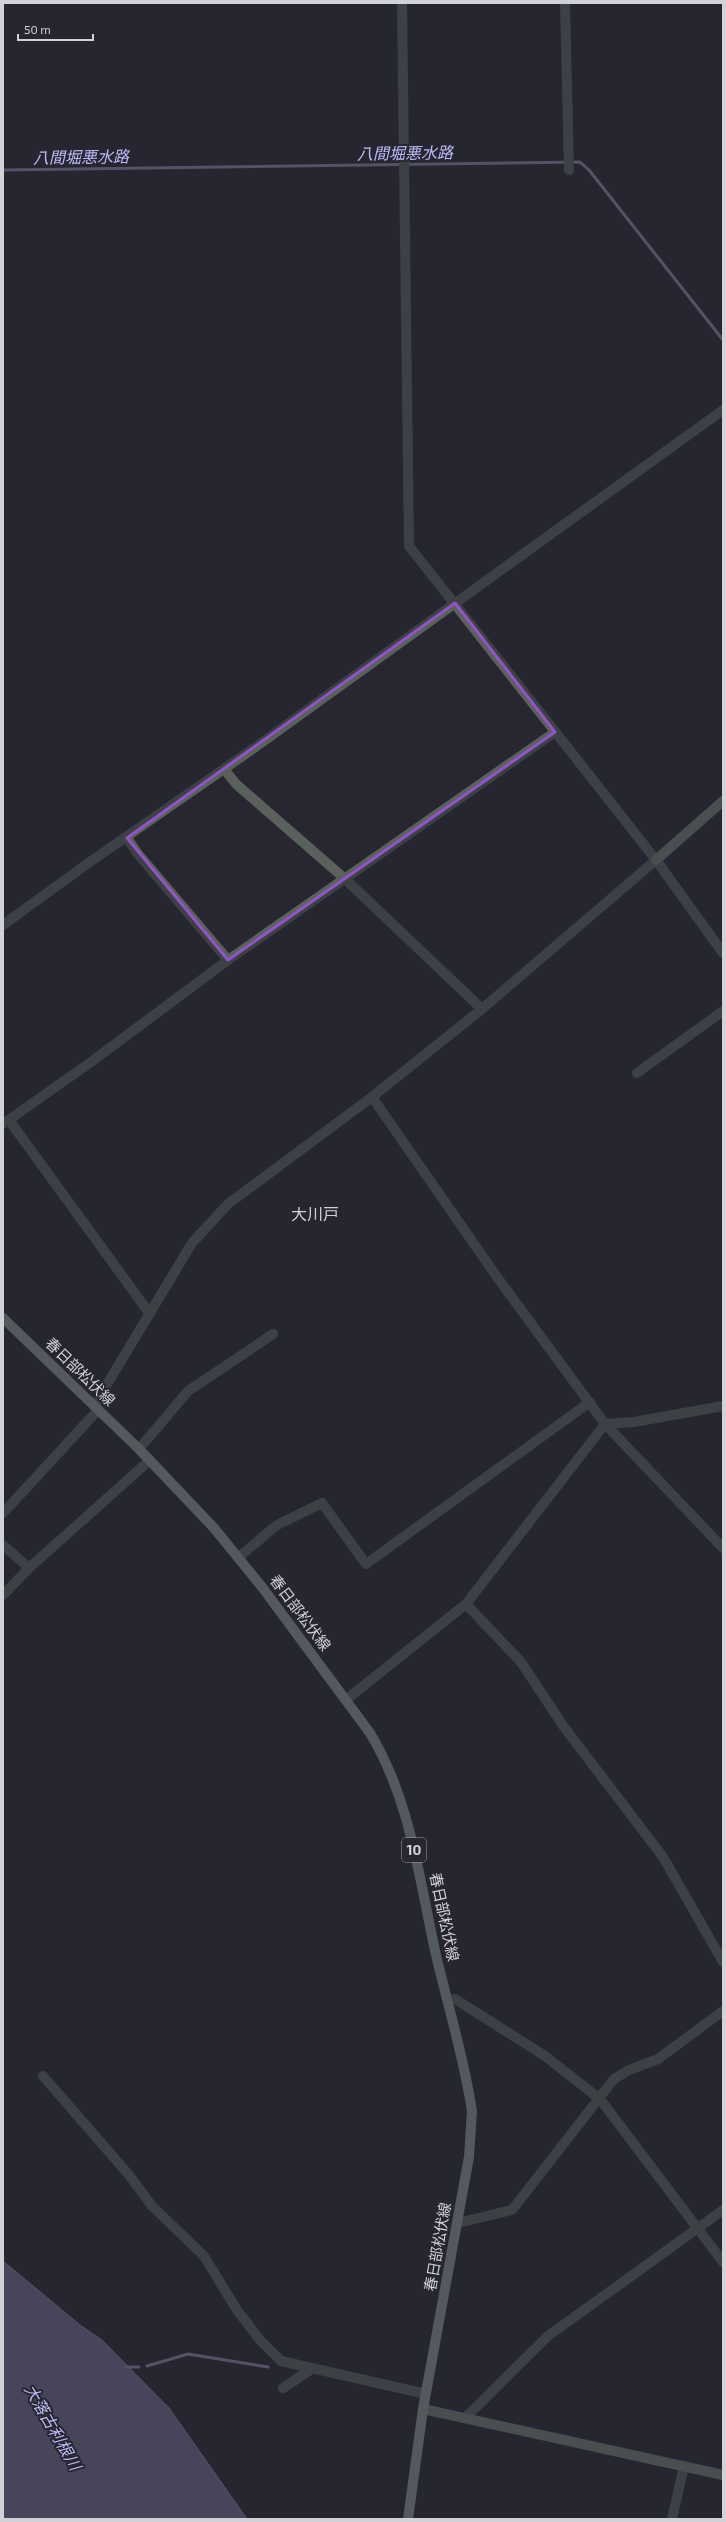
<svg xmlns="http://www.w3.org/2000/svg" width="726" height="2522" font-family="'Exo 2','Noto Sans JP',sans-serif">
	<rect width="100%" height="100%" fill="#272631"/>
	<polygon fill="#6e6b90" stroke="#8c8aa6" points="3,2261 80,2325 102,2340 169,2408 247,2519 3,2519"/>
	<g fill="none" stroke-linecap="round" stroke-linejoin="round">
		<g stroke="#8c8aa6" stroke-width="3">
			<polyline points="3,170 580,162 589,170 723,340"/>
			<polyline points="147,2366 188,2354 268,2367"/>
			<polyline points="127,2367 139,2367"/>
		</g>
		<g stroke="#5a605c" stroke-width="10">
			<polyline points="402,3 409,546 656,860 723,953"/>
			<polyline points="565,3 569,170"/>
			<polyline points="224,769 236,784 344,878 482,1009"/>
			<polyline points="127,838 138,854 228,960"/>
			<polyline points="3,925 87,864 257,746 723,410"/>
			<polyline points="637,1073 723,1011"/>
			<polyline points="372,1097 497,1277 605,1424 723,1548"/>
			<polyline points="9,1120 150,1314"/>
			<polyline points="3,1124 91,1062 228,960 555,732"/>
			<polyline points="94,1406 192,1243 228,1204 372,1097 482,1009 656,860"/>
			<polyline points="139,1449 188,1391 273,1334"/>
			<polyline points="3,1513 98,1410"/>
			<polyline points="3,1545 29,1568"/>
			<polyline points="239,1557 277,1525 322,1503 366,1564 590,1402"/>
			<polyline points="3,1595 29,1568 150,1460"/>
			<polyline points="466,1604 521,1662 564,1727 663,1857 723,1962"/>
			<polyline points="347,1699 466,1604 605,1424 634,1422 723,1406"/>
			<polyline points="455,1999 545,2056 600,2099 723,2262"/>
			<polyline points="43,2076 129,2175 152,2206 204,2256 237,2310 260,2340 281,2361 426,2394"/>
			<polyline points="458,2223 512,2210 614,2079 629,2070 658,2059 723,2011"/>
			<polyline points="283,2388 313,2368"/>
			<polyline points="465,2418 548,2336 723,2210"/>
			<polyline points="672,2519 684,2466"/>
		</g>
		<g stroke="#767f79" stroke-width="10">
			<polyline points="656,860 723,801"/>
			<polyline points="423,2409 723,2475"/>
		</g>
		<path stroke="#8b9790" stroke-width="10" d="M3,1318L139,1449L214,1528L262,1587L370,1733C411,1801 419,1879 436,1955C448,2006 464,2058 472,2111L469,2157L423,2409L408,2519"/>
	</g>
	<path d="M0 0H726V2522H0ZM455,603L555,732L228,960L127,838Z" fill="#272631" fill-opacity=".55" fill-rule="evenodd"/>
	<path fill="none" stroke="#9055c5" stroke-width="3" stroke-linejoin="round" d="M455,603L555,732L228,960L127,838Z"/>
	<g text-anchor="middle" stroke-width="4" stroke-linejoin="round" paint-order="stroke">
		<rect fill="#272631" stroke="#9e9ea6" stroke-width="1" x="402" y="1838" width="24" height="24" rx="3"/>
		<g font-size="14" font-weight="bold" fill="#d1d1d8">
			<text x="414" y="1855">10</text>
		</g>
		<g font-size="15" fill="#d1d1d8" stroke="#272631">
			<text transform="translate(80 1372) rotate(44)" y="5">春日部松伏線</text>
			<text transform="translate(300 1613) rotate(53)" y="5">春日部松伏線</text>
			<text transform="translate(444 1917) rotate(78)" y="5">春日部松伏線</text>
			<text transform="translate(438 2247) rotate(-80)" y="5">春日部松伏線</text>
		</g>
		<g font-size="16" font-style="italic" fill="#bebaf7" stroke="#272631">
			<text transform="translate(405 153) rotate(-1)" y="6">八間堀悪水路</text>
			<text transform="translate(81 157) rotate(-1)" y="6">八間堀悪水路</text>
			<text transform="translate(53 2427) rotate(60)" y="6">大落古利根川</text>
		</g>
		<g font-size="16" fill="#d1d1d8" stroke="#272631">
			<text x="315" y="1220">大川戸</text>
		</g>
	</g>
	<rect width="726" height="2522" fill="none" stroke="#d1d1d8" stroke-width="8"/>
	<path d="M18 34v6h75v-6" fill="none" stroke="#d1d1d8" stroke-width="2"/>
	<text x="24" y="34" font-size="12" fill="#d1d1d8" stroke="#272631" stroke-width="3" paint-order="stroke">50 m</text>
</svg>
